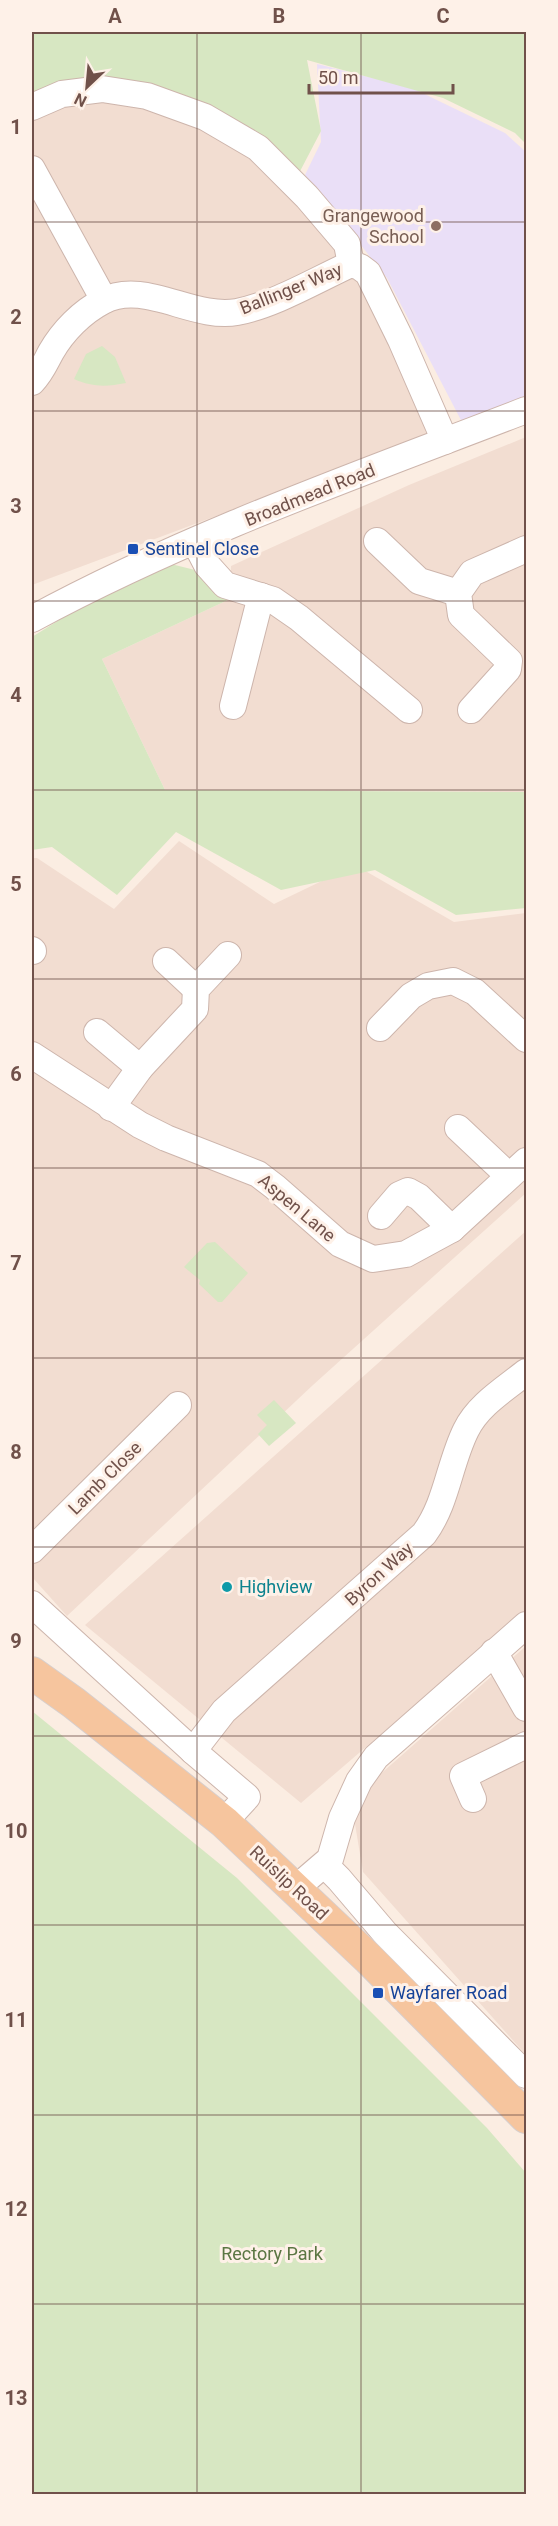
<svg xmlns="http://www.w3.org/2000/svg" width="558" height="2526" font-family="Roboto,sans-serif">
	<rect width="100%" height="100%" fill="#fbede2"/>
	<g fill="#f2ddd1">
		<polygon points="121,72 290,162 401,329 427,437 32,585 32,106"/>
		<polygon points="526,437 526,792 165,790 102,659 230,599 231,566 409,485"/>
		<polygon points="179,841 274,904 355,865 454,922 526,913 526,1193 313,1385 67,1616 32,1577 32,858 37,858 114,909"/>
		<polygon points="526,1231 526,1609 301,1803 85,1625"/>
		<polygon points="526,1646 526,2055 363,1872 354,1818 368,1785"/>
	</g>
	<polygon fill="#eadff7" points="317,64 412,88 505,133 526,152 526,397 463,424 387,278 305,175 321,142"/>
	<g fill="#d7e7c2">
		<polygon points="32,32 526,32 526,144 515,133 443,98 307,60 321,131 297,177 164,99 32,101"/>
		<path d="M102,346L115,357L126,383C106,387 92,387 74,379L86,354Z"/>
		<polygon points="171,564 195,570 230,599 102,659 165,790 526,792 526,908 456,915 375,870 281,890 176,832 117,895 52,847 32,850 32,637 80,607"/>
		<polygon points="215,1242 248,1273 222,1302 218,1302 199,1284 200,1280 184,1267 207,1243"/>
		<polygon points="274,1400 296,1423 269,1446 258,1434 267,1425 257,1415"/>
		<polygon points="32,1711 237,1878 487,2128 526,2173 526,2494 32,2494"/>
	</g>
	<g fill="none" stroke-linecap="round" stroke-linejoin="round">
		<g stroke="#cdb5ac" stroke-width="28">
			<g id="minor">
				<polyline points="32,107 62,94 102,89 147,96 205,117 258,148 307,197 347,244 351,264"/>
				<polyline points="32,169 104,300"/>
				<path d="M32,382C41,373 45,363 51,352C63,331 82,312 103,301C144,279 193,320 237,312C274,305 316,280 351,264L360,267L368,273L401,340L445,441"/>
				<polyline points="377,541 419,581 458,593"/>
				<polyline points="195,542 207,565 225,585 273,600 299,618 409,710"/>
				<path d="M32,619C189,534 360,474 526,410"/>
				<polyline points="233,706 261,596"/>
				<polyline points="471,710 508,669 509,661 461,615 458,593 472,573 526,549"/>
				<polyline points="32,950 33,951"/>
				<polyline points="166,961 196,989"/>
				<polyline points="380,1028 411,996 428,986 453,981 475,992 526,1039"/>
				<polyline points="97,1032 140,1068"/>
				<polyline points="32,1055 140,1125 166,1138 258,1174 275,1187 340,1244 373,1259 406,1254 452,1229 526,1161"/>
				<polyline points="111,1108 140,1068 195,1009 196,989 228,955"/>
				<polyline points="458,1128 509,1176"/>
				<polyline points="381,1216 399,1195 408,1191 419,1197 452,1229"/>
				<polyline points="32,1550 178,1405"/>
				<polyline points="32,1604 193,1751"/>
				<polyline points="494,1652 526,1708"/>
				<polyline points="473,1799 463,1776 526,1745"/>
				<path d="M224,1822L247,1797L193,1751L224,1711L424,1534C447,1503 449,1464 466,1430C478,1405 505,1389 526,1372"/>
				<polyline points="325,1865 339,1879 385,1933 526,2075"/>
				<polyline points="295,1889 330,1859 342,1818 359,1781 376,1757 526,1625"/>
			</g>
		</g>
		<g stroke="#d7cecc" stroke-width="34">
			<polyline id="major" points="32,1673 74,1703 224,1822 369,1959 526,2117"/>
		</g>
		<use href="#minor" stroke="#fff" stroke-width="26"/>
		<use href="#major" stroke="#f6c59e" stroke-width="32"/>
	</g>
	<path fill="none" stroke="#70514a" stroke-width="1.5" stroke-opacity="0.55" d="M197,32V2494M361,32V2494M32,222H526M32,411H526M32,601H526M32,790H526M32,979H526M32,1168H526M32,1358H526M32,1547H526M32,1736H526M32,1925H526M32,2115H526M32,2304H526"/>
	<circle fill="#8d6e63" stroke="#fef1e8" stroke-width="2" cx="436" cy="226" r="6"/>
	<g fill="#1a4fb4" stroke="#fef1e8" stroke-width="2">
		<rect x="127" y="543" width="12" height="12" rx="3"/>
		<rect x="372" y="1987" width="12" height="12" rx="3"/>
	</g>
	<circle fill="#0f9aa8" stroke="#fef1e8" stroke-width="2" cx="227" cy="1587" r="6"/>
	<g text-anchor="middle" stroke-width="6" stroke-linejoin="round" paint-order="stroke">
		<g font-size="18" fill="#785e54" stroke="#fef1e8" text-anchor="end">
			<text x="424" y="222">Grangewood<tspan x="424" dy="21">School</tspan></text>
		</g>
		<g font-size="18" fill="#70514a" stroke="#fef1e8">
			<text transform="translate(291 289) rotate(-22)" y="6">Ballinger Way</text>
			<text transform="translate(310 495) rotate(-22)" y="6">Broadmead Road</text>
			<text transform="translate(297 1208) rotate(40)" y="6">Aspen Lane</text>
			<text transform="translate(105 1478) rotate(-45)" y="6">Lamb Close</text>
			<text transform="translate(379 1574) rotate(-42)" y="6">Byron Way</text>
			<text transform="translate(289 1883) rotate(43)" y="6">Ruislip Road</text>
		</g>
		<g font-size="18" fill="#164399" stroke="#fef1e8" text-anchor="start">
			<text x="145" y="555">Sentinel Close</text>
			<text x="390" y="1999">Wayfarer Road</text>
		</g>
		<g font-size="18" fill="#0d838f" stroke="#fef1e8" text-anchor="start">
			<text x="239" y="1593">Highview</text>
		</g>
		<g font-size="18" fill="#5b7643" stroke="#fef1e8">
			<text x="272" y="2260">Rectory Park</text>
		</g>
	</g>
	<rect width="558" height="2526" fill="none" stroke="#fef1e8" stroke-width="66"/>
	<g transform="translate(87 87) rotate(206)" stroke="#fef1e8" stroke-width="4.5" paint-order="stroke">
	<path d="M0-4.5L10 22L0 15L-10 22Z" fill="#70514a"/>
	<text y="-9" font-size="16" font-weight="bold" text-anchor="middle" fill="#70514a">N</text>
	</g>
	<path d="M309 84v9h144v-9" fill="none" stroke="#70514a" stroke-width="3"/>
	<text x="318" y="84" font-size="18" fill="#70514a" stroke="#fef1e8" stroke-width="4.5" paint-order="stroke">50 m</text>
	<rect x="33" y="33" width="492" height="2460" fill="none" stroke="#70514a" stroke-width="2"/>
	<g font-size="20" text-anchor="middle" font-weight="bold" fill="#70514a">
		<text x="115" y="23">A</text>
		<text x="279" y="23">B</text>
		<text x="443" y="23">C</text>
		<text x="16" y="134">1</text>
		<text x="16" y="324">2</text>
		<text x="16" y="513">3</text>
		<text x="16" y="702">4</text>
		<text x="16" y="891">5</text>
		<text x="16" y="1081">6</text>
		<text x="16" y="1270">7</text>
		<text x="16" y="1459">8</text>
		<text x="16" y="1648">9</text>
		<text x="16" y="1838">10</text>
		<text x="16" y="2027">11</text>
		<text x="16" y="2216">12</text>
		<text x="16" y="2405">13</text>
	</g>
</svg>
